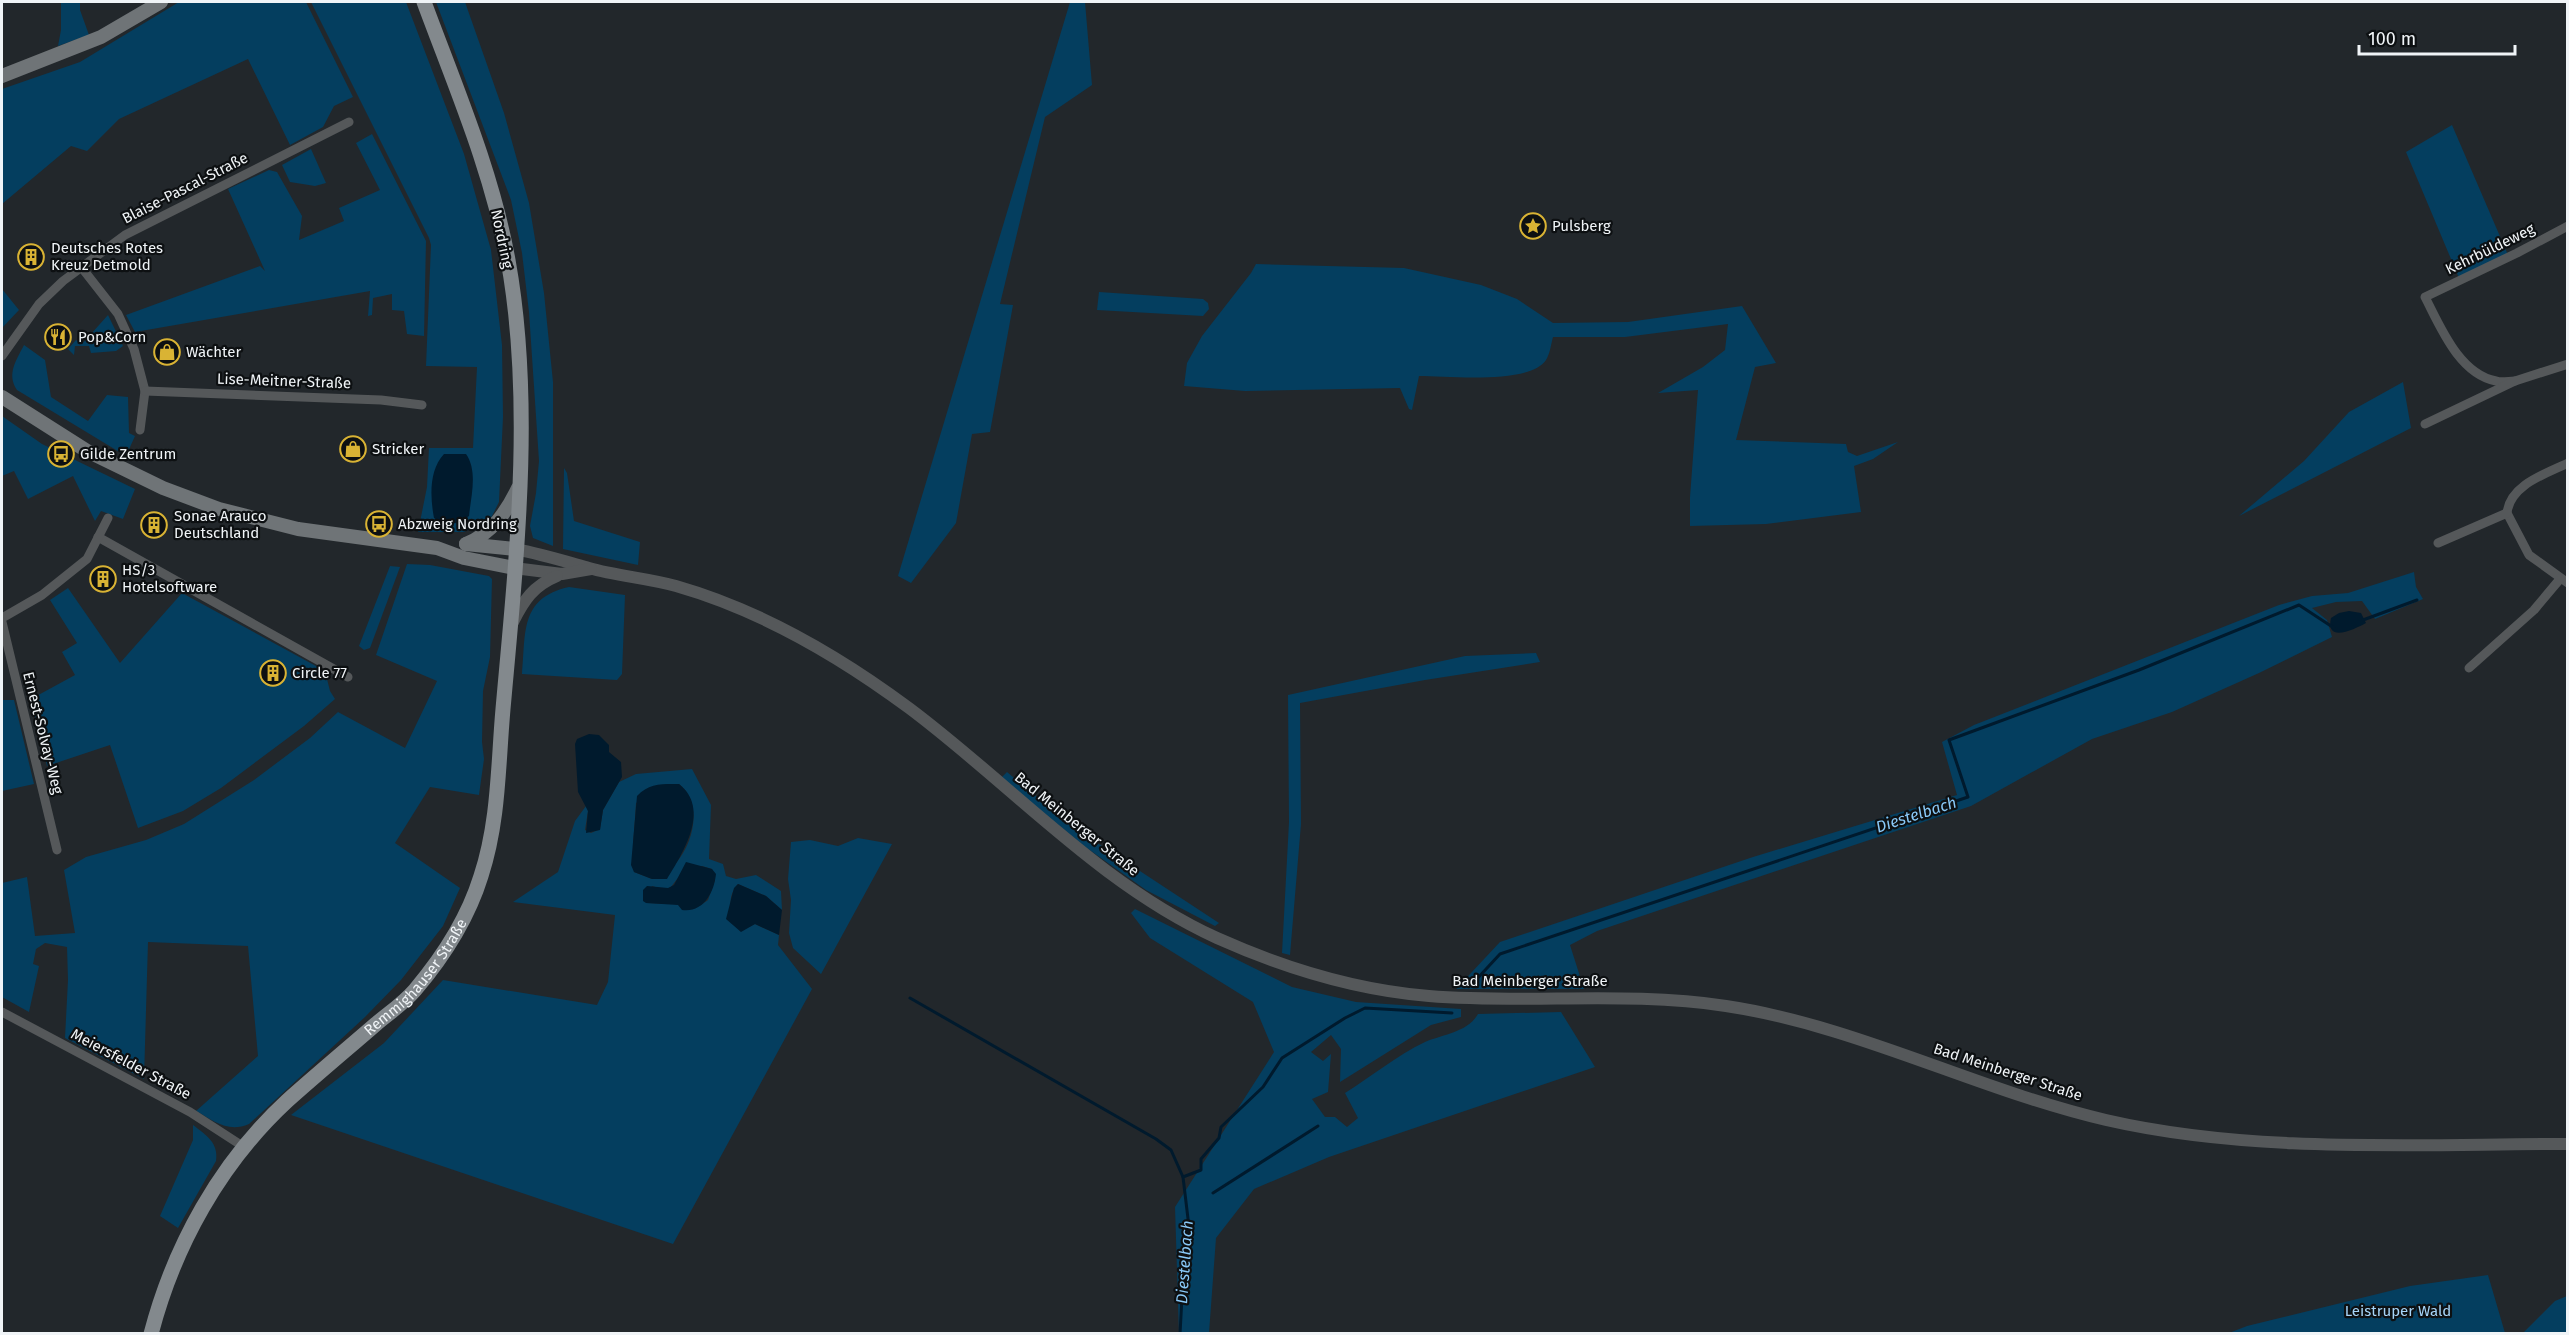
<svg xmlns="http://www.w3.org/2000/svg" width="2569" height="1335" font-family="'Fira Sans',sans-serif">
	<rect width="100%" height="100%" fill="#22272b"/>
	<g fill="#043e5f" fill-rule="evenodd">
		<polygon points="61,2 80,2 80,10 89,35 58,46 61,30"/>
		<polygon points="179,2 306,2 353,97 334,106 323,127 290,145 248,59 119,119 87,151 71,146 2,204 2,89 80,62"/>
		<polygon points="311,2 406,2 464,154 491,250 502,345 503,417 499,502 490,520 464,532 418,532 427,487 429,448 473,448 477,367 426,366 431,245 429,238"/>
		<polygon points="436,2 465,2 504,113 529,203 544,293 553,382 553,546 533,538 530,526 536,493 539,461 529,312 522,253 511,200"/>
		<polygon points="1070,2 1085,2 1092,85 1045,117 1000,304 1013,305 990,432 972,434 956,523 911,583 898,576"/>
		<polygon points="2452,125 2508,255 2459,278 2406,152"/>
		<polygon points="372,134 426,241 424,336 407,334 404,311 392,310 392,294 373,298 372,315 368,316 370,291 135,332 126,315 260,266 265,271 228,189 269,170 277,172 302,216 299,240 344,221 339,208 380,190 356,143"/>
		<polygon points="311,149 326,183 315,186 290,182 282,165"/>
		<path d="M1256,264L1404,268L1481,285L1517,299L1553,323L1628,322L1742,306L1776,363L1755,367L1736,440L1846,444L1848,452L1857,456L1898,442L1873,459L1854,466L1861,512L1766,524L1690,526V497L1698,390L1658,393L1703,367L1725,350L1728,324L1625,337H1553C1551,344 1550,354 1546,360C1529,385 1448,376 1419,376L1412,410L1409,409L1400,388L1245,391L1184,386L1187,363L1202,336L1251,273Z"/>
		<polygon points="2,289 19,310 2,328"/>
		<polygon points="1099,292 1203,299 1208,303 1209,309 1203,316 1097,310"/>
		<polygon points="108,315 123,346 116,351 91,353 89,346 75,346 74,355 68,349 76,340 82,344"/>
		<path d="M24,345L45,360L51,397L88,421L107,395L128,397L129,433L135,436L126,456L17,390C6,374 17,359 24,345Z"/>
		<polygon points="2403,382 2411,428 2239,516 2304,461 2349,412"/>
		<polygon points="2,416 42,444 135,489 123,519 101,511 95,521 73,476 28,499 14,471 2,476"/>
		<polygon points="564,468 567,473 574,521 640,542 638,565 563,549"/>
		<path d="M407,564L430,565L489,576L492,579L490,657L483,691L482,742L484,759L479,795L430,787L395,843L460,888L443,926L401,980L365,1017L249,1124C228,1133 214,1121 196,1111L258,1056L248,946L148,942L144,1079L65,1038L68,980L67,947L45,943L36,949L33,964L39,966L29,1012L2,997V883L27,877L35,936L75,933L64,870L86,857L146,840L184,824L254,780L310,738L338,712L405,748L437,681L376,655Z"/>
		<polygon points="390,566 400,567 370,648 364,650 359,646"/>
		<polygon points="2414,572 2416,587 2423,599 2375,619 2362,601 2336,602 2312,608 2327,620 2332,637 2259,673 2172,712 2092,739 1971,806 1597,931 1570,945 1584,989 1456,989 1500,942 1753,857 1957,795 1942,742 1974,725 2279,605 2312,596 2348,593"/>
		<path d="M569,587L625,595L622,674L617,680L522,674C526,634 519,598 569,587Z"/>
		<polygon points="68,588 120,663 182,593 325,671 330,691 335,699 304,726 221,788 183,811 138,828 110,745 47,766 31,699 75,675 62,652 77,643 50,600"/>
		<polygon points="1536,653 1540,662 1425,680 1300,703 1301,824 1290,955 1282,953 1289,822 1288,695 1465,656"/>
		<polygon points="2,700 14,700 34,784 2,791"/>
		<path d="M692,769L711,805L709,859L723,864L726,876L736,879L756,875L781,891L782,910L766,896L738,884C724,900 733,915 740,931L755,924L779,935L778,945L812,989L673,1244L291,1115L384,1043L443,980L597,1005L608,982L615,915L513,902L558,872L575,821L586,806L588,811L585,830L591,833L600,829L603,810L619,782L636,774ZM679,784C703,803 694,842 676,863C671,869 659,874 652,879L634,872C631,849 635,827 636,803ZM702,866L712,869L715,880L708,900L701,905L647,903L652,886C674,892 668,888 680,876C685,871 696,868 702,866Z"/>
		<polygon points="1007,772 1073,827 1219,923 1215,926 1146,890 1084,846 1001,778"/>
		<polygon points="858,838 892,844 821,974 793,948 789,933 791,900 788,879 791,842 810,840 838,846"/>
		<path d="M1135,909L1292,987L1356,1002L1461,1009V1017L1431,1025L1340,1082L1341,1049L1331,1035L1311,1052L1323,1061L1331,1054L1328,1092L1312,1099L1325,1117H1335L1347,1127L1358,1118L1345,1093C1371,1077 1397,1055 1425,1042C1444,1034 1468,1032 1478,1014L1561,1012L1595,1067L1329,1157L1254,1189L1216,1238L1209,1333H1179L1175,1207L1274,1052L1253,1002L1150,938L1131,913Z"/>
		<path d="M193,1125C206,1135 219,1143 216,1161L178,1228L160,1216L193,1140Z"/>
		<polygon points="2488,1275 2505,1333 2229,1333 2247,1326 2410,1286"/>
		<polygon points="2567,1296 2567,1333 2523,1333 2555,1301"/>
	</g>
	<g fill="#001a2d">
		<path d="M444,454H466C478,471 471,496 469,516L458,523L443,524L434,518C430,497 429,470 444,454Z"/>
		<path d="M2349,611L2361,613L2366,623C2355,629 2325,644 2331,618L2339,613Z"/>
		<polygon points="589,734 599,735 609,745 609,752 621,762 622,777 603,810 600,830 586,833 588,811 578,792 575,744 577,739"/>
		<path d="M679,784C711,809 683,853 667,879H652L634,872L631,865L637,796C649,783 662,784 679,784Z"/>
		<path d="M686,862L712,869L716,874C714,893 703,913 682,910L678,905L646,903L643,901V890L647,886L668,888L674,885Z"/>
		<polygon points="738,884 766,896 782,910 779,935 755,924 741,932 726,919 734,888"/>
	</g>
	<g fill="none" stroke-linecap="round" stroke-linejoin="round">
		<g stroke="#001a2d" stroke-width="3">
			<polyline points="2363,620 2417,600"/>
			<polyline points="1475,981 1500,954 1968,797 1949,740 2139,670 2299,605 2334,628"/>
			<polyline points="910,998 1156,1139 1171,1150 1183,1177"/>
			<polyline points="1213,1193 1318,1126"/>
			<polyline points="1180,1334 1185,1241 1189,1227 1183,1177 1201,1170 1201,1159 1219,1138 1221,1127 1263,1087 1282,1058 1345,1018 1365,1008 1452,1013"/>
		</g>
		<g stroke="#55585a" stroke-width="9">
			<polyline points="82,268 118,314 134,349 145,391 140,430"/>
			<polyline points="2,356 39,304 63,281 125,235 349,122"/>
			<path d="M2515,381C2509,381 2501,383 2496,381C2459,374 2440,326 2425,297L2517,253L2568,226"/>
			<polyline points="145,391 381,400 422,405"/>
			<polyline points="2425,424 2515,381 2568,364"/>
			<polyline points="2507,513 2529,555 2568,583"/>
			<polyline points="98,537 348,677"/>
			<path d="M2438,543L2507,513C2510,485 2545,474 2568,463"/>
			<polyline points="2,618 42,595 87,559 108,518"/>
			<polyline points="2,622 57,850"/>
			<polyline points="2469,668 2534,610 2560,579"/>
			<polyline points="2,1012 190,1112 244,1147"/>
		</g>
		<g stroke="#55585a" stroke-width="12">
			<path d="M515,549C541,554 564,561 589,568C617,576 647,578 676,586C760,610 839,656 909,708C1012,785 1099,884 1217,938C1284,968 1356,990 1429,996C1528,1004 1628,991 1726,1006C1858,1026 1977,1090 2106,1120C2254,1154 2416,1144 2568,1144"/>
			<polyline points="514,568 562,574 591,569"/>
			<path d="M513,622C524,600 533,586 557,576"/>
		</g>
		<g stroke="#6f7477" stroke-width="14">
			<polyline points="2,76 101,37 161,2"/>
			<polyline points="2,397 87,451 163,488 219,509 298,529 437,548 464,558 514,568"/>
			<path d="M466,544C492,533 506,513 518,488"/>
			<polyline points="466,544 515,549"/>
		</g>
		<path stroke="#83898d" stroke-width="15" id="s1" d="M151,1334C174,1246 220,1163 287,1101C316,1075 346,1050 376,1024C389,1013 404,1003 415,990C443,957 468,918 481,876C499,821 498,765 503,709C516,563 534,404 508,260C492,171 455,86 424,2"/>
	</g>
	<defs>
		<g id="sight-ring" transform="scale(1.35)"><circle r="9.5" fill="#0d1012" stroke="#d9b334" stroke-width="1.5"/><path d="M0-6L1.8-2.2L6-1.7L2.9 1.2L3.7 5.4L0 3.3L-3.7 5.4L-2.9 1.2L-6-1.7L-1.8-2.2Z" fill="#d9b334"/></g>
		<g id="building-ring" transform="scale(1.35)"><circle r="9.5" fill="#0d1012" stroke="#d9b334" stroke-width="1.5"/><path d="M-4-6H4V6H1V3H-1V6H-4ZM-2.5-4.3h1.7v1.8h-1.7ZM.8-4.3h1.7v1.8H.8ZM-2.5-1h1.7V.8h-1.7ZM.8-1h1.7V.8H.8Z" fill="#d9b334"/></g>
		<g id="restaurant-ring" transform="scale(1.35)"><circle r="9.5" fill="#0d1012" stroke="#d9b334" stroke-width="1.5"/><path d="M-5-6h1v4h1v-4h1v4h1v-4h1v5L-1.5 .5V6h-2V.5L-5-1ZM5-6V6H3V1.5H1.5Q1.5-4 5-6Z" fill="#d9b334"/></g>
		<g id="shop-ring" transform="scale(1.35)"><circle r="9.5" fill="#0d1012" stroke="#d9b334" stroke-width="1.5"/><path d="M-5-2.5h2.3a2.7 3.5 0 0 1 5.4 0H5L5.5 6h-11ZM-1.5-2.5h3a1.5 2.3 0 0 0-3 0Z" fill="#d9b334"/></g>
		<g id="bus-ring" transform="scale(1.35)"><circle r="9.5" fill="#0d1012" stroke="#d9b334" stroke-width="1.5"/><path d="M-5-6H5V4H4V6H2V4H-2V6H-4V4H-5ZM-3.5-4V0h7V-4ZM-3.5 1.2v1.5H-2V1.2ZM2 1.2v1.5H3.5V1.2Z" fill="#d9b334"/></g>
	</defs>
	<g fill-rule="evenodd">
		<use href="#sight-ring" x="1533" y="226"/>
		<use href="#building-ring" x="31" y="257"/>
		<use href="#restaurant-ring" x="58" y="337"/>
		<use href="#shop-ring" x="167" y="352"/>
		<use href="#shop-ring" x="353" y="449"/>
		<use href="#bus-ring" x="61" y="454"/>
		<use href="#bus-ring" x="379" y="524"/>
		<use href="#building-ring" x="154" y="525"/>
		<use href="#building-ring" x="103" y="579"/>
		<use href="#building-ring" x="273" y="673"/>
	</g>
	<g text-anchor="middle" stroke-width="4.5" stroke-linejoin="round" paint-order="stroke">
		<g font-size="15" fill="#f0f4f7" stroke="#0d1012">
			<text transform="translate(185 188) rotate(-27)" y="5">Blaise-Pascal-Straße</text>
			<text transform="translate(502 239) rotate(78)" y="5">Nordring</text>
			<text transform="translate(2490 249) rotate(-26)" y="5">Kehrbüldeweg</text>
			<text transform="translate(284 381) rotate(2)" y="5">Lise-Meitner-Straße</text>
			<text transform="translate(43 733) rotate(76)" y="5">Ernest-Solvay-Weg</text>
			<text transform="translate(1077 824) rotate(39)" y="5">Bad Meinberger Straße</text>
			<text dy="5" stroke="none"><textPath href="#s1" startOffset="453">Remmighauser Straße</textPath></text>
			<text x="1530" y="986">Bad Meinberger Straße</text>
			<text transform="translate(131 1064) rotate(28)" y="5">Meiersfelder Straße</text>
			<text transform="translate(2008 1072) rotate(18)" y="5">Bad Meinberger Straße</text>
		</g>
		<g font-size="15" fill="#f0f4f7" stroke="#0d1012" text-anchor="start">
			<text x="1552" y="231">Pulsberg</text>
			<text x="51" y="253">Deutsches Rotes<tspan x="51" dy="17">Kreuz Detmold</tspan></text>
			<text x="78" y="342">Pop&amp;Corn</text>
			<text x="186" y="357">Wächter</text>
			<text x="372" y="454">Stricker</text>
			<text x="80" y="459">Gilde Zentrum</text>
			<text x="174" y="521">Sonae Arauco<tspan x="174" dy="17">Deutschland</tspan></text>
			<text x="398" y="529">Abzweig Nordring</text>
			<text x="122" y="575">HS/3<tspan x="122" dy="17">Hotelsoftware</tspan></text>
			<text x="292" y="678">Circle 77</text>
		</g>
		<g font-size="15" fill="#a6d5f9" stroke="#0d1012">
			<text x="2398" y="1316">Leistruper Wald</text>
		</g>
		<g font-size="16" font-style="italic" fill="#89c9f8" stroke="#0d1012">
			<text transform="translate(1916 814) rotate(-18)" y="6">Diestelbach</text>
			<text transform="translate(1184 1262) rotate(-86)" y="6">Diestelbach</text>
		</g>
	</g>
	<rect width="2569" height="1335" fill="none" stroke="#f0f4f7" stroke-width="6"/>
	<path d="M2359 45v9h156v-9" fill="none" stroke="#f0f4f7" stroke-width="3"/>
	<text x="2368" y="45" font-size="18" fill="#f0f4f7" stroke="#0d1012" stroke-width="4.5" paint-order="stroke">100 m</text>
</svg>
